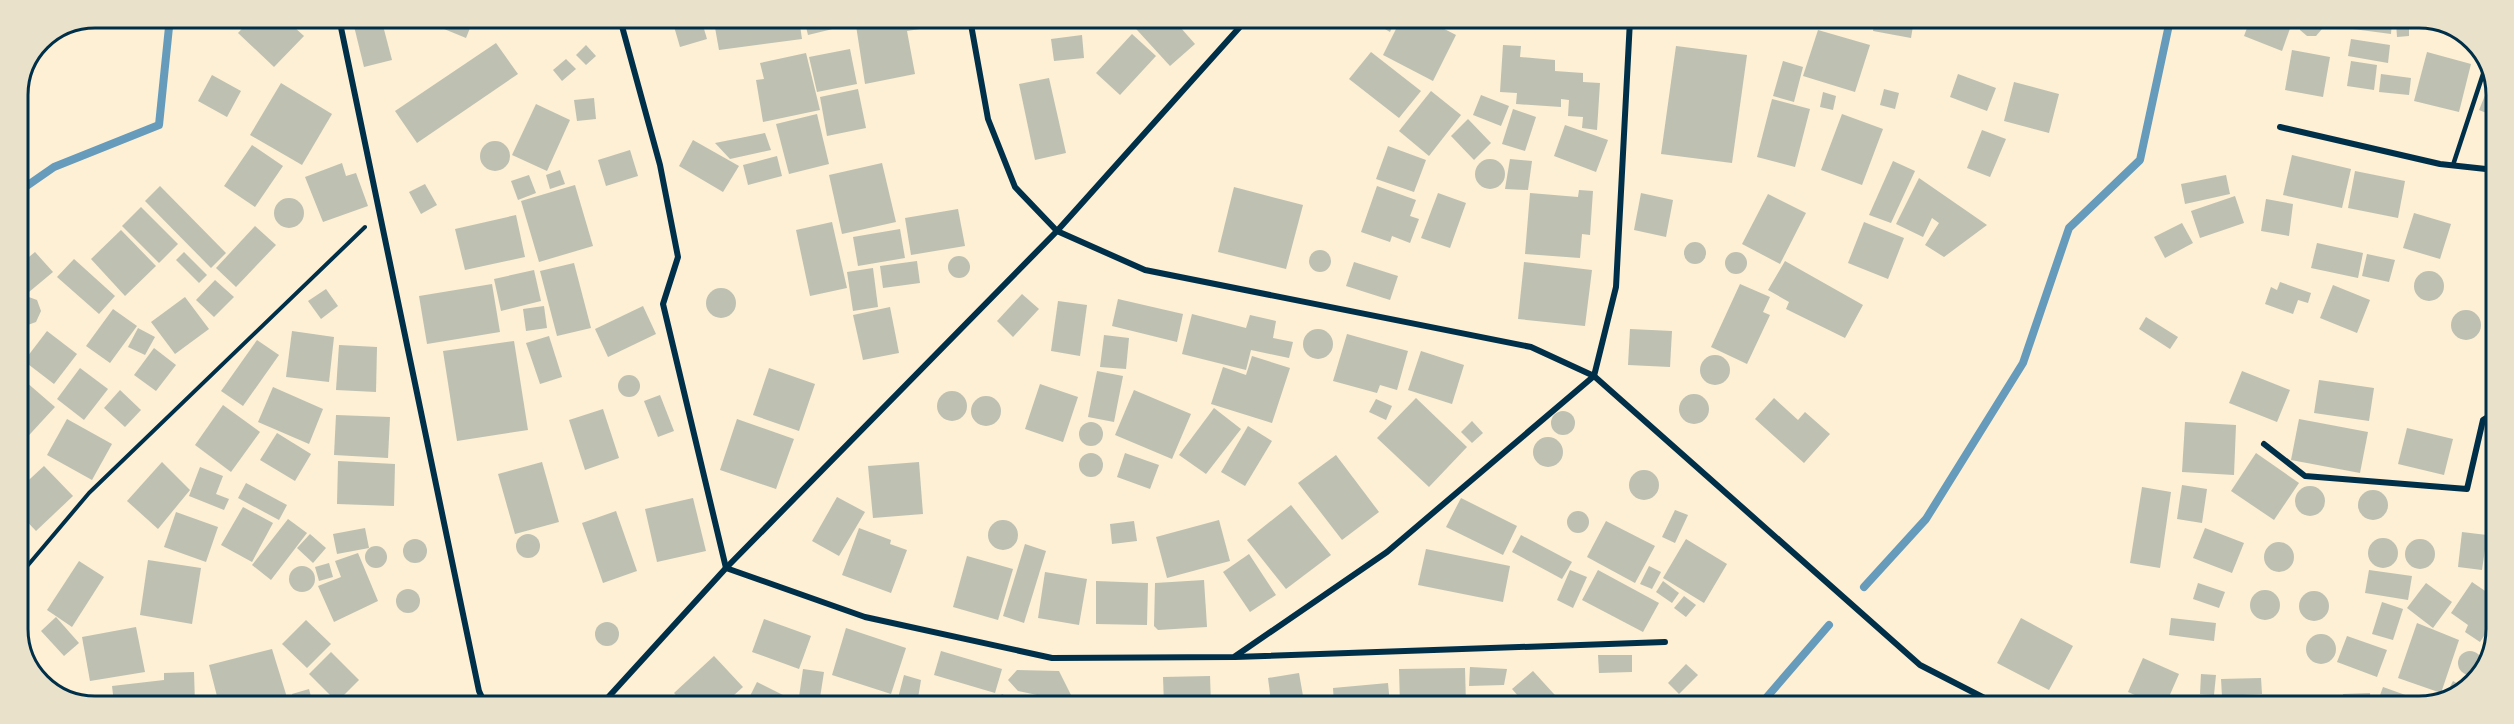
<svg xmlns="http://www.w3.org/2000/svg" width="2514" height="724" font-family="'Noto Sans',sans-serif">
	<rect width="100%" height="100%" fill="#fdf0d5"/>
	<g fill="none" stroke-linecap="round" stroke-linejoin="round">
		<g stroke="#669bbc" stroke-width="8">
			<polyline points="18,192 54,167 159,125 169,27 183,18"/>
			<polyline points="1864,587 1926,519 2023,363 2069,228 2140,160 2170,20"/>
			<polyline points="1760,705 1829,625"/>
		</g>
	</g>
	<g fill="#bec0b2">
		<polygon points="252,18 284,18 304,36 274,67 238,33"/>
		<polygon points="352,18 381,18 392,60 364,67"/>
		<polygon points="428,18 474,18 466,38 427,22"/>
		<polygon points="691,19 701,19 707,39 680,47 673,23"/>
		<polygon points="739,19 799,19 802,39 719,50 714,22"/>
		<polygon points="804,19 843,19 845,26 808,35"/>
		<polygon points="855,19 904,19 906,26 905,19 951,19 951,24 907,31 915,74 865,84"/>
		<polygon points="1127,19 1173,19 1195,44 1170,66"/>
		<polygon points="1368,19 1396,19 1390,32"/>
		<polygon points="1401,19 1425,19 1456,35 1433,81 1383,55"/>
		<polygon points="1440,19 1464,19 1459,29"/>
		<polygon points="1875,20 1914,20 1911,38 1873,31"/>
		<polygon points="2250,20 2293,20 2282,51 2244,36"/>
		<polygon points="2300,20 2322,20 2322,29 2316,36 2307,36 2300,30"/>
		<polygon points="2354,20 2392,20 2391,34 2353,29"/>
		<polygon points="2396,23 2409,23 2409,36 2397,37"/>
		<polygon points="1818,30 1870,45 1855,92 1803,76"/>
		<polygon points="1132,34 1156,56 1120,95 1096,73"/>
		<polygon points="1082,35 1084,58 1054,61 1051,39"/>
		<polygon points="2351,39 2390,45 2388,63 2348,56"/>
		<polygon points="496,43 518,74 417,143 395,111"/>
		<polygon points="586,45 596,56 586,65 576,55"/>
		<polygon points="1503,45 1521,46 1520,57 1555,60 1555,71 1583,73 1583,82 1600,83 1597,130 1582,128 1583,117 1568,116 1569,100 1561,99 1561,107 1516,104 1517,93 1500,92"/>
		<polygon points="1676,46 1747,55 1732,163 1661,154"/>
		<polygon points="850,49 857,84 817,92 809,57"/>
		<polygon points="2292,50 2330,57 2323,97 2285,90"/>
		<polygon points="1371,52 1421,91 1399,118 1349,79"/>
		<polygon points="2427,52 2471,64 2459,112 2414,101"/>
		<polygon points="806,53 820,110 763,122 756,80 764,79 760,63"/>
		<polygon points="566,59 576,69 562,81 553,70"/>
		<polygon points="1783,61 1803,67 1794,102 1773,96"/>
		<polygon points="2351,61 2377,65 2374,90 2347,86"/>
		<polygon points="1958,74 1996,88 1987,111 1950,97"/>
		<polygon points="2381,74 2411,78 2409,95 2379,92"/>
		<polygon points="212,75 241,91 227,117 198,101"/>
		<polygon points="1049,78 1066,153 1035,160 1019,84"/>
		<polygon points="2014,82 2059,94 2049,133 2004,121"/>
		<polygon points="281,83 332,114 302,165 250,135"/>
		<polygon points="2490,83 2494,85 2496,90 2496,117 2479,110"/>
		<polygon points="858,89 866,128 827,136 820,97"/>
		<polygon points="1884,89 1899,93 1895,109 1880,105"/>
		<polygon points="1431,91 1461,115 1429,156 1399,131"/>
		<polygon points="1823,92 1836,96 1833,110 1820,107"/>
		<polygon points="1481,95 1509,106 1501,126 1473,115"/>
		<polygon points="594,98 596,119 577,121 574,100"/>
		<polygon points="1772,99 1810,109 1795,167 1757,157"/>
		<polygon points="536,104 570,120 547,171 512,155"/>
		<polygon points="1513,109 1536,117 1525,151 1502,144"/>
		<polygon points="817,114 829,164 789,174 776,124"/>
		<polygon points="1842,114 1883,129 1862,185 1821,170"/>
		<polygon points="1468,119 1491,143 1474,160 1451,136"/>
		<polygon points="1565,125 1608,140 1596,172 1554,156"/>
		<polygon points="1982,130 2006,139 1990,177 1967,168"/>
		<polygon points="765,133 771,150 730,159 715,143"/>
		<polygon points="693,140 739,166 723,192 679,166"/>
		<circle cx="495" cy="156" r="15"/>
		<polygon points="252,145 283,166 255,207 224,186"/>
		<polygon points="1388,146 1426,160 1414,192 1376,179"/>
		<polygon points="630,150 638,176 606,186 598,160"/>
		<polygon points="2292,155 2351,169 2342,208 2283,195"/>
		<polygon points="777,156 782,176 748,185 743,165"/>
		<polygon points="1510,159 1532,161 1528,190 1505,189"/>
		<circle cx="1490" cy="174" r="15"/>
		<polygon points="1893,161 1915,171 1891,223 1869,215"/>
		<polygon points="342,163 346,176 356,173 368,206 323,222 305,177"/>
		<polygon points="882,163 896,222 842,234 829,175"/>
		<polygon points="560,170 565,184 550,189 546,175"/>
		<polygon points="2355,171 2405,181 2398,218 2348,208"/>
		<polygon points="529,175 536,193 518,200 511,181"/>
		<polygon points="2226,175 2230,194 2185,204 2181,184"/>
		<polygon points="1919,178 1987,225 1944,257 1925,245 1939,223 1932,218 1923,237 1896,224"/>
		<polygon points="425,184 437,205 421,214 409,192"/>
		<polygon points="575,185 593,246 539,262 521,201"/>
		<polygon points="160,186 226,253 211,268 145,201"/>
		<polygon points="1377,186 1416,200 1410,216 1419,219 1410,243 1392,236 1390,242 1361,232"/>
		<polygon points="1234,187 1303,205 1286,269 1218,252"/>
		<polygon points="1579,190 1593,191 1590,235 1582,234 1580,258 1525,254 1530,193 1578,197"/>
		<polygon points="1438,193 1466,203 1450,248 1421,238"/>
		<polygon points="1641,193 1673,200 1666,237 1634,230"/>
		<polygon points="1768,194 1806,213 1780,264 1742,244"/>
		<polygon points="2235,196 2244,223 2200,238 2191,211"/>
		<circle cx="289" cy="213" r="15"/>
		<polygon points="2266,199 2293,204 2289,236 2261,231"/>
		<polygon points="141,207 178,244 159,263 122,226"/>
		<polygon points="958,209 965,246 911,255 905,218"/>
		<polygon points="2414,213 2451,224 2440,259 2403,248"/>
		<polygon points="516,215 525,257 465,270 455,229"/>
		<polygon points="832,222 847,288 810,296 796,230"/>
		<polygon points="1864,222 1904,238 1888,279 1848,263"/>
		<polygon points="2182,223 2193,243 2165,258 2154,237"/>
		<polygon points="255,226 276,245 236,287 216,268"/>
		<polygon points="900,229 905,258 858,266 853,237"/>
		<polygon points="121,230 156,266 125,296 91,259"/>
		<circle cx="1695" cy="253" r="11"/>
		<polygon points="2317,243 2363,253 2358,278 2311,268"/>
		<circle cx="1320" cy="261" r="11"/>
		<polygon points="35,252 53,272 29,292 18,279 18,266"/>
		<polygon points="184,252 207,275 199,283 176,260"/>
		<circle cx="1736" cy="263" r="11"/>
		<polygon points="2367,254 2395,260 2389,282 2362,276"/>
		<circle cx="959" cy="267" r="11"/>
		<polygon points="74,259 115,296 99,314 57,277"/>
		<polygon points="917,261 920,283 883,288 880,266"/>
		<polygon points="1785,261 1863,305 1845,338 1786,309 1789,302 1768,290"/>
		<polygon points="1354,262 1398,276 1390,300 1346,286"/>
		<polygon points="1524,262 1592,270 1585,326 1518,319"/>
		<polygon points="574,263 591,328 557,336 540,271"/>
		<polygon points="873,268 878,307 853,311 847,272"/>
		<polygon points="534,270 541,301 501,311 494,279"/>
		<circle cx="2429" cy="286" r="15"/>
		<polygon points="215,280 234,297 214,317 196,300"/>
		<polygon points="2280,282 2311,293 2308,303 2298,300 2293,314 2265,304 2271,287 2277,290"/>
		<polygon points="492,284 500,332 427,344 419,296"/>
		<polygon points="1740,284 1770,297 1763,312 1770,315 1747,364 1711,347"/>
		<polygon points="2333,285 2370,300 2357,333 2320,318"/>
		<circle cx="721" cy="303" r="15"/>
		<polygon points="326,289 338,306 321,319 308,301"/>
		<polygon points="1022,294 1039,309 1013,337 997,321"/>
		<polygon points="26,296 37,300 41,311 36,322 25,326 18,323 18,298"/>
		<polygon points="185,297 209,329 175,354 151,322"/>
		<polygon points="1118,299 1183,314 1177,342 1112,326"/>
		<polygon points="1058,301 1087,305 1080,356 1051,351"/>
		<polygon points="544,306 547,328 526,331 523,309"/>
		<polygon points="643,306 656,334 608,357 595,329"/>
		<polygon points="890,307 899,353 863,360 853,315"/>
		<polygon points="113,309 137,326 110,363 86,346"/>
		<circle cx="2466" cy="325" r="15"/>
		<polygon points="1192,314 1246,328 1250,315 1276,321 1273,338 1293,342 1289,358 1251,350 1246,370 1182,354"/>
		<polygon points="2146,317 2178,337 2170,349 2139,329"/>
		<polygon points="138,328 155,337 145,355 128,347"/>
		<polygon points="1630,329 1672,331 1670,367 1628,365"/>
		<circle cx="1318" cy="344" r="15"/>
		<polygon points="47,331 77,354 54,384 24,361"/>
		<polygon points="292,331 334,337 329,382 286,377"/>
		<polygon points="1347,334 1408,351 1397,390 1380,385 1377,393 1333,381"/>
		<polygon points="1104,335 1129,338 1126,369 1100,367"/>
		<polygon points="549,336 562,377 540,384 526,343"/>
		<polygon points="257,340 279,355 243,406 221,391"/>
		<polygon points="514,341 528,430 457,441 443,351"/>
		<polygon points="339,345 377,347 376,392 336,390"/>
		<polygon points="154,348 176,365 156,391 134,375"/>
		<polygon points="1421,351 1464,365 1452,404 1408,390"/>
		<circle cx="1715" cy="370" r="15"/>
		<polygon points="1252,356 1290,368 1272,423 1211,404 1223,367 1246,375"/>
		<polygon points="80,368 108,389 84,420 57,399"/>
		<polygon points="769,368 815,384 799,431 753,415"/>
		<polygon points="1097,371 1123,376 1114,422 1088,417"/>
		<polygon points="2242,371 2290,390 2277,422 2229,403"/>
		<polygon points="18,375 55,407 20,445 18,444"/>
		<circle cx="629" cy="386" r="11"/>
		<polygon points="2319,380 2374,388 2369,421 2314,413"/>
		<polygon points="1040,384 1078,397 1063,442 1025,429"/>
		<polygon points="273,387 323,409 309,444 258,422"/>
		<polygon points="120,390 141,410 125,427 104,408"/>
		<polygon points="1134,390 1191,414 1172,459 1115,435"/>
		<circle cx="952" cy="406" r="15"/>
		<circle cx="1694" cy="409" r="15"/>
		<polygon points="660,395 674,431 658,437 644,401"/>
		<circle cx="986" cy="411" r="15"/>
		<polygon points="1416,398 1467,447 1429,487 1377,438"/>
		<polygon points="1774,398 1798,420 1805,412 1830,434 1804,463 1755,419"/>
		<polygon points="1376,399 1392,406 1386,420 1369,412"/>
		<polygon points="223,405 260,432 231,472 195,445"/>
		<polygon points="1214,408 1241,429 1206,474 1179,455"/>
		<polygon points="603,409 619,458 585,470 569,420"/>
		<circle cx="1563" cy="423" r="12"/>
		<polygon points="336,415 390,417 388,458 334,455"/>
		<polygon points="67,419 112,444 92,480 47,455"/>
		<polygon points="737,419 794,439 776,489 720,470"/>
		<polygon points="2299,419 2368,432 2360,473 2291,460"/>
		<polygon points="1472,421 1483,433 1472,443 1461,432"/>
		<circle cx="1091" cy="434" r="12"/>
		<polygon points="2185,422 2236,425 2234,475 2182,472"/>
		<polygon points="1248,426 1272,441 1245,486 1221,472"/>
		<polygon points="2407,428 2453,439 2444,475 2398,464"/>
		<polygon points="277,433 311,454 295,481 260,460"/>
		<circle cx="1548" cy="452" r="15"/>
		<polygon points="1125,453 1159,465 1150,489 1117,477"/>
		<polygon points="2256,453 2299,483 2274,520 2231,491"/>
		<circle cx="1091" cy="465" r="12"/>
		<polygon points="1336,455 1379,512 1342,540 1298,483"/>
		<polygon points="338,461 395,464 394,506 337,504"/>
		<polygon points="162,462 190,490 158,529 127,501"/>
		<polygon points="542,462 559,522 515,534 498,474"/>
		<polygon points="919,462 923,514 873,518 868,466"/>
		<polygon points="44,466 73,496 36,531 18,512 18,490"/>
		<polygon points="200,467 223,476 216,494 229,499 224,510 189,496"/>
		<circle cx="1644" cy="485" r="15"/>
		<polygon points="246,483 287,505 279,520 238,498"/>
		<polygon points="2182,485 2207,489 2202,523 2177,519"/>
		<circle cx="2310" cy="501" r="15"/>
		<polygon points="2142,487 2171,492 2160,568 2130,563"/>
		<circle cx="2373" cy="505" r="15"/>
		<polygon points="837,497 865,512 839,556 812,541"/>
		<polygon points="693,498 706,551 657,562 645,509"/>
		<polygon points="1461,498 1517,526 1503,555 1446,527"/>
		<polygon points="1291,505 1331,555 1286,589 1247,540"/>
		<polygon points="243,507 273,523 252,562 221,545"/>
		<polygon points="1675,510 1688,515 1675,543 1662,537"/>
		<polygon points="616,511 637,571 603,583 582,523"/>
		<circle cx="1578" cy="522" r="11"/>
		<polygon points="176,512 218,527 206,562 164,547"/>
		<polygon points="288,519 307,533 271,580 252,565"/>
		<polygon points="1219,520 1230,561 1167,578 1156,537"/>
		<circle cx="1003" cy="535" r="15"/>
		<polygon points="1134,521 1137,541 1112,544 1110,524"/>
		<polygon points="1606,521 1655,546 1635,583 1587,557"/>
		<polygon points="365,528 369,548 337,554 333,534"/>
		<polygon points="859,528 891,540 890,544 907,550 891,593 842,575"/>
		<polygon points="2205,528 2244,543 2232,573 2193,558"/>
		<polygon points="2462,532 2487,535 2482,570 2458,567"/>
		<circle cx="528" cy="546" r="12"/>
		<polygon points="310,534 326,548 313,563 297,548"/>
		<polygon points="1521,535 1572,562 1562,579 1512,552"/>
		<circle cx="2383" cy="553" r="15"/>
		<polygon points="1686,539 1727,564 1704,603 1663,578"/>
		<circle cx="415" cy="551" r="12"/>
		<circle cx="2420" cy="554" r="15"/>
		<circle cx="2279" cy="557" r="15"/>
		<polygon points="1025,544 1046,551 1024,623 1003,616"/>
		<circle cx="376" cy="557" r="11"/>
		<polygon points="1426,549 1510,566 1503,602 1418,585"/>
		<polygon points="358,553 378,601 334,622 318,586 341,577 335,561"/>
		<polygon points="1249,554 1276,595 1250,612 1223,572"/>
		<polygon points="967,556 1013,569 998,620 953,607"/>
		<polygon points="148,560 201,568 192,624 140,615"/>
		<polygon points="79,561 104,577 72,627 47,610"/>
		<polygon points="329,563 333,577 319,581 315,567"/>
		<polygon points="1649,566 1661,572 1652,589 1640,584"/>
		<circle cx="302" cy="579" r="13"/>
		<polygon points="1570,570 1587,577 1573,608 1557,600"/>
		<polygon points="1598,570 1659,603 1643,632 1582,600"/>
		<polygon points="2369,570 2412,576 2408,600 2365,593"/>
		<polygon points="1045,572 1087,579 1079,625 1038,618"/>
		<polygon points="1204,580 1207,627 1158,630 1154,626 1155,583"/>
		<polygon points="1096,581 1148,583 1147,625 1096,624"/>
		<polygon points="1663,581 1679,593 1672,603 1656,592"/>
		<polygon points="2472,582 2494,597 2494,621 2480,642 2465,632 2468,625 2451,613"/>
		<polygon points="2198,583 2225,592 2219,608 2193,599"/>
		<polygon points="2426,583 2452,602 2433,628 2407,608"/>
		<circle cx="408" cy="601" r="12"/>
		<circle cx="2265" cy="605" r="15"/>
		<circle cx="2314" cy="606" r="15"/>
		<polygon points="1684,596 1696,605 1686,617 1674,608"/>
		<polygon points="2382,602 2403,609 2393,640 2372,634"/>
		<polygon points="56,617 79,643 64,656 41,631"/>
		<polygon points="2021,618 2073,646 2049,690 1997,663"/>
		<polygon points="2171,618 2216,623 2214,641 2169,635"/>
		<polygon points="764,619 811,636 799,669 752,652"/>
		<polygon points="306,620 331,644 307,668 282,644"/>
		<circle cx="607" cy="634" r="12"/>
		<polygon points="2417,623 2459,640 2441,693 2398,678"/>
		<polygon points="136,627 145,672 90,681 82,637"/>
		<polygon points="846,628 906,648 891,694 832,675"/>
		<circle cx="2321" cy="649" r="15"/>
		<polygon points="2347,636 2387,650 2377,677 2337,662"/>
		<polygon points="272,649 289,704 219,704 209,665"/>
		<polygon points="941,651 1002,669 995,693 934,675"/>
		<circle cx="2470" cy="663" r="12"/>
		<polygon points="331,652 359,680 337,702 309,674"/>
		<polygon points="1598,655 1632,655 1632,672 1599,673"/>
		<polygon points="714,656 743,687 724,704 684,704 674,693"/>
		<polygon points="2143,658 2179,674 2165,706 2160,706 2128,692"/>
		<polygon points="1686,664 1698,675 1679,694 1668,683"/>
		<polygon points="1470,667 1507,669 1504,685 1469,686"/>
		<polygon points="1465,668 1466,705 1400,705 1399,669"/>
		<polygon points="803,669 824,672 819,704 798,704"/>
		<polygon points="1017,670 1059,671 1076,705 1046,705 1042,696 1018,691 1008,680"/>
		<polygon points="1533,671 1564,705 1526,705 1512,689"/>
		<polygon points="194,672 195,704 114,703 112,686 164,680 164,673"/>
		<polygon points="1299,673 1303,696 1271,701 1268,678"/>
		<polygon points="2201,674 2216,675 2214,695 2200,694"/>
		<polygon points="904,675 921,680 917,704 879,704 879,697 898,698"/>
		<polygon points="1210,676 1211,705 1164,705 1163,677"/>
		<polygon points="2261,678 2262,694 2222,696 2221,679"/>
		<polygon points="2453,681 2467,689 2445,697"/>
		<polygon points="757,682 793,700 790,704 746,704"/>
		<polygon points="1388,683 1390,705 1334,705 1333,688"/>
		<polygon points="2383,687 2411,697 2408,706 2376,706"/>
		<polygon points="309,689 313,704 294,704 292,694"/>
		<polygon points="2370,693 2371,706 2343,706 2343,694"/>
		<polygon points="1003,694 1007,704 976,704"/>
	</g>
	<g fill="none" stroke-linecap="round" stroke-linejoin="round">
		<polyline stroke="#003049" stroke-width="4" points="18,577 89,493 365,227"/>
		<polyline stroke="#003049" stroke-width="4.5" points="2453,165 2486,65"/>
		<g stroke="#003049" stroke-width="6">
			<polyline points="339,18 479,691 485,704"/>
			<polyline points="620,19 660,165 678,257 663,304 726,568 865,617 1052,658 1234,657 1387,552 1594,376 1616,287 1630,20"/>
			<polyline points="970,19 988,119 1015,187 1057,231 1145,270 1531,347 1594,376 1920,665 2000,706"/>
			<polyline points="2280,127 2440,164 2495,170"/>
			<polyline points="2264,444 2305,476 2467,489 2483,420 2494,413"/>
			<polyline points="1235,657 1665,642"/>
			<polyline points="602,704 726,568 1057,231 1247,19"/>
		</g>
	</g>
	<path d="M0 0H2514V724H0ZM95 28H2419A67 67 0 0 1 2486 95V629A67 67 0 0 1 2419 696H95A67 67 0 0 1 28 629V95A67 67 0 0 1 95 28Z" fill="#e9e1ca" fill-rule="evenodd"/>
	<path fill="none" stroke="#003049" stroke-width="3" d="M95 28H2419A67 67 0 0 1 2486 95V629A67 67 0 0 1 2419 696H95A67 67 0 0 1 28 629V95A67 67 0 0 1 95 28Z"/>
</svg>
